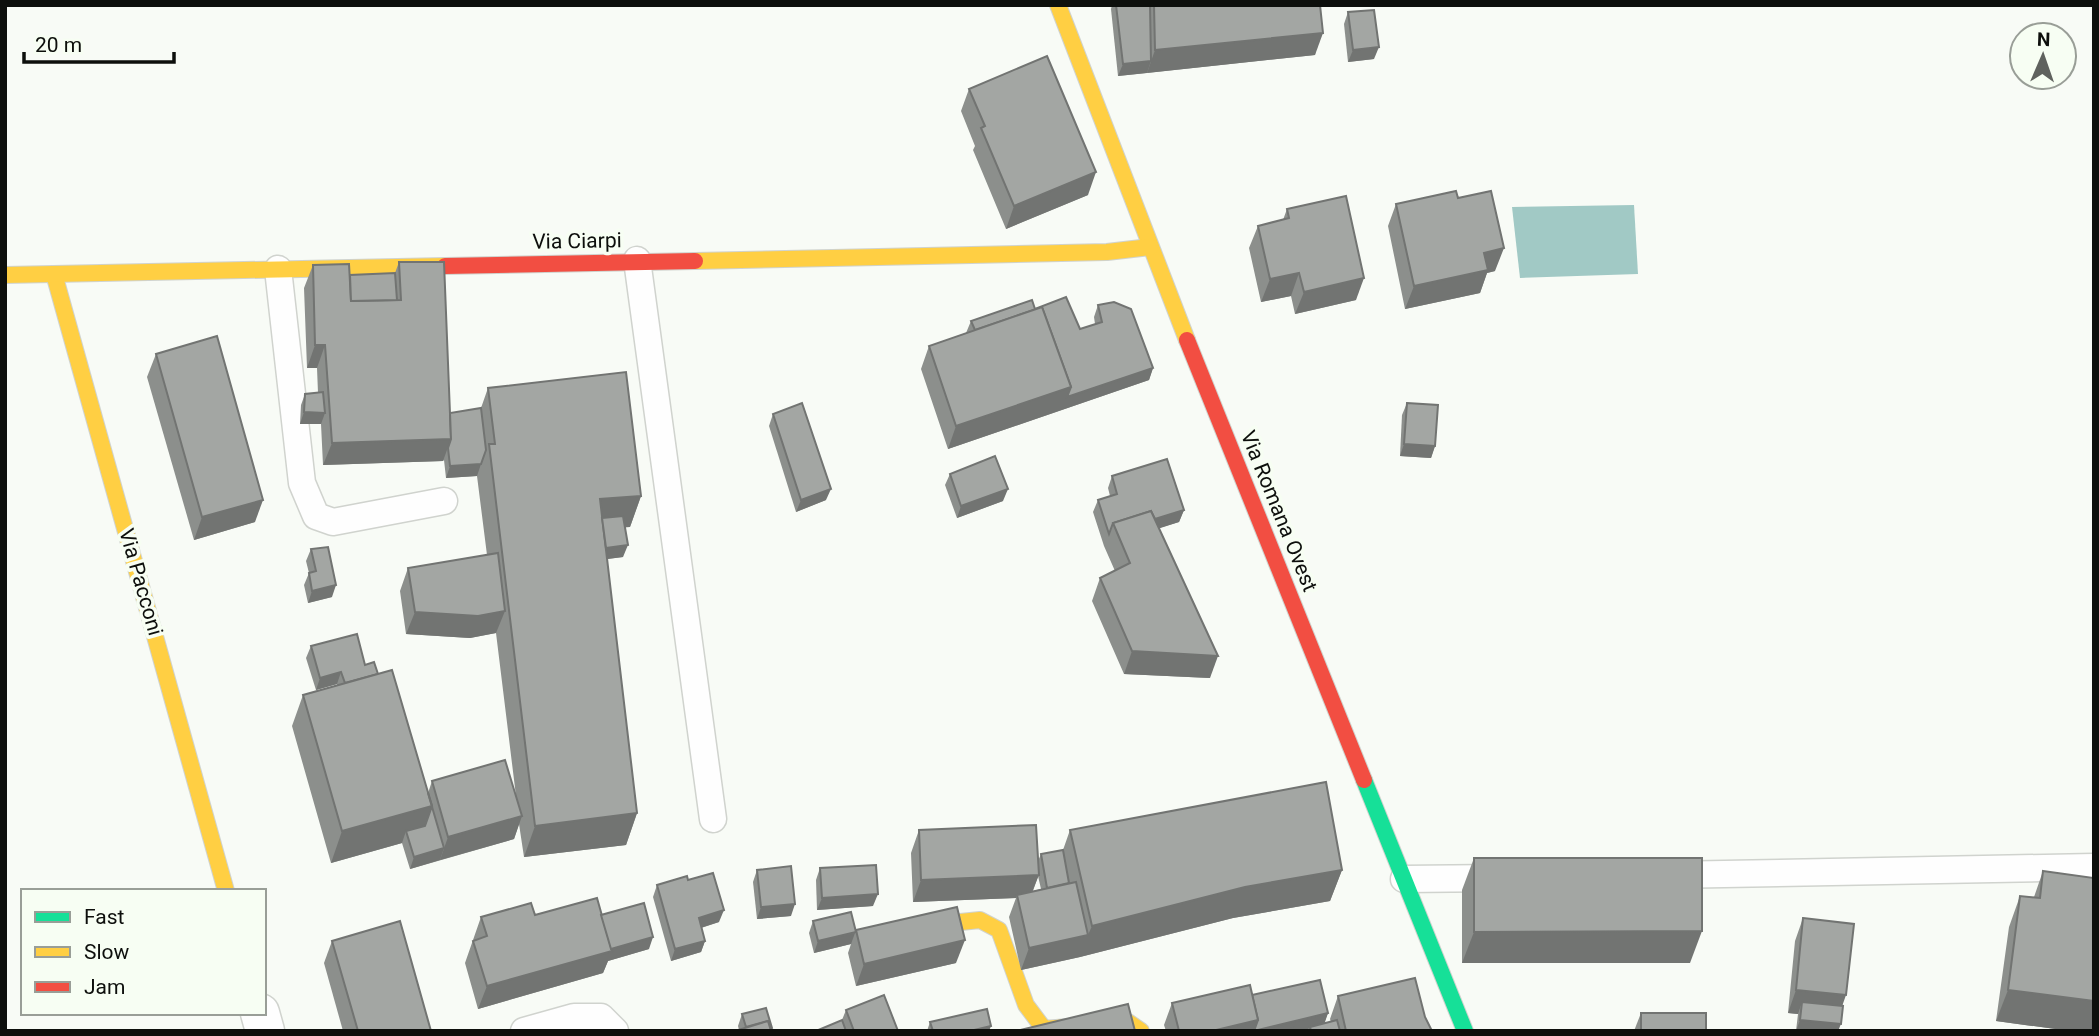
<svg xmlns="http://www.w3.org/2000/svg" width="2099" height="1036" font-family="Roboto,sans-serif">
	<rect width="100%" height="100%" fill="#f8fbf6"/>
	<polygon fill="#a1c9c5" points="1634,205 1638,274 1520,278 1512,207"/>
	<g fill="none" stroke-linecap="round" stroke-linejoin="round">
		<g stroke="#d0d3ce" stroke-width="29">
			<g id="lane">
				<polyline points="637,260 713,819"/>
				<polyline points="278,269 302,483 316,516 333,522 444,501"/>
				<polyline points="1668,875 2094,867"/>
				<polyline points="1404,879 1500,878"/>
				<polyline points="524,1031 574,1017 601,1017 615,1031"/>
			</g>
		</g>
		<g stroke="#d0d3ce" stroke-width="41">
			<polyline id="street" points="260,1013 265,1031"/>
		</g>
		<g stroke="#d0d3ce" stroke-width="18">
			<polyline id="fast" points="1364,780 1465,1031"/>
		</g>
		<g stroke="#d0d3ce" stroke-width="18">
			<g id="slow">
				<polyline points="1058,5 1187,340"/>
				<polyline points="695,261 1107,252 1150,247"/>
				<polyline points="54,274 226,891"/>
				<polyline points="5,275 445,266"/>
				<polyline points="912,927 980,920 999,930 1026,1005 1044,1029 1128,1022 1141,1031"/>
			</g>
		</g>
		<g stroke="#d0d3ce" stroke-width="18">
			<g id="jam">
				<polyline points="445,266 695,261"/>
				<polyline points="1187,340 1364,780"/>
			</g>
		</g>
		<use href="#lane" stroke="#fefefe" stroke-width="26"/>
		<use href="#street" stroke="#fefefe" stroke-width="38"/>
		<use href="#fast" stroke="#16e098" stroke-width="16"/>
		<use href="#slow" stroke="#ffcf43" stroke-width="16"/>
		<use href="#jam" stroke="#f24e42" stroke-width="16"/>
	</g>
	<g fill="#8c8f8c" fill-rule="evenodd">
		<polygon points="1112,5 1320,5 1315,55 1118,76 1111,9"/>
		<polygon points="1348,12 1374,59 1348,62 1344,24"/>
		<polygon points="969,89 1088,195 1006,229 973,150 975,146 961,111"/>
		<polygon points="1458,198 1495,271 1487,273 1480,293 1405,309 1388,226 1396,204"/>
		<polygon points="1287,209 1356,300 1295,314 1291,296 1261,302 1249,248 1258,226 1283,220"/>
		<polygon points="399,262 450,413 481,408 488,388 641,496 630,527 625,527 623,557 607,559 637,813 626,845 524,857 519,824 514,839 410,869 402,843 331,863 292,726 303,695 337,685 337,684 316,690 306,658 311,646 365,665 378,674 428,793 432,781 516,796 496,633 470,638 406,634 400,591 408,568 487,555 477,476 446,478 444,460 443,461 323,465 321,424 300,424 301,405 305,394 318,393 317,368 307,368 304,288 313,265 350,275 395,273"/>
		<polygon points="1098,305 1153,368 1149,380 948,449 921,369 929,346 966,333 971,321 1035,309 1080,329 1095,324 1094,317"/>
		<polygon points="156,354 255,522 194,540 147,377"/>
		<polygon points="1407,403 1435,446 1431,458 1400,456 1402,415"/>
		<polygon points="773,414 826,500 796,512 769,426"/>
		<polygon points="950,474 1003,501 957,518 945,485"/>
		<polygon points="1112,476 1184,510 1179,522 1159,528 1210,678 1124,674 1092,601 1100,578 1115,571 1104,546 1093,512 1098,500 1110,496 1108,488"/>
		<polygon points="311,549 332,597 308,603 304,585 309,573 306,561"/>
		<path d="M919,830L1038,861L1041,854L1063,850L1070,830L1342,870L1330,901L1233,918L1080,957L1021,970L1009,917L1016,898L913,902L911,853ZM1038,876L1041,889L1033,891Z"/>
		<polygon points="1474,858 1690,963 1462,963 1462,890"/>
		<polygon points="820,868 873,906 817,910 816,880"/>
		<polygon points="757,870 791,916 757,919 753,882"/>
		<polygon points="2043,871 2094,1031 2070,1031 1996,1021 2009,927 2020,896 2034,897"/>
		<polygon points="688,880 719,922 701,928 705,941 701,952 671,961 653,897 657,885"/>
		<polygon points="535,915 601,915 649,949 608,961 603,973 478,1009 465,963 481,917"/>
		<polygon points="1803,918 1843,1006 1838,1031 1796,1031 1798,1014 1788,1013 1795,941"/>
		<polygon points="813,921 856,932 856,930 956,963 856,986 848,953 851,944 814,953 809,933"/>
		<polygon points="332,941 431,1031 343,1031 324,963"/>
		<polygon points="1338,996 1425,1017 1432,1031 1308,1031 1309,1028 1300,1031 1166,1031 1164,1025 1172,1003 1328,1013 1324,1023 1331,1022 1330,1019"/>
		<polygon points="846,1010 898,1031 816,1031 842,1020"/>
		<polygon points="1641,1013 1706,1031 1634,1031"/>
		<polygon points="742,1014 772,1028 771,1031 739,1030 738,1026"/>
		<polygon points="930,1022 933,1031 927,1031"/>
	</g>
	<g fill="#727472">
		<polygon points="1323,33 1315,55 1147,73 1155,50"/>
		<polygon points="1379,47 1374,59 1348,62 1353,50"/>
		<polygon points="1151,61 1147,73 1118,76 1123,64"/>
		<polygon points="1096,172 1088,195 1006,229 1014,206"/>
		<polygon points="1504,248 1495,271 1487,273 1480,293 1405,309 1414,286 1484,253"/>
		<polygon points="1299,273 1291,296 1261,302 1270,279"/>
		<polygon points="1364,278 1356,300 1295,314 1304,292"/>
		<polygon points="315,345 325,345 317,368 307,368"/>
		<polygon points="1153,368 1149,380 948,449 956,426 1071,387"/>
		<polygon points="304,412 325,413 321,424 300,424"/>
		<polygon points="451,439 443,461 323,465 332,443"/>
		<polygon points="1404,444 1435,446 1431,458 1400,456"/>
		<polygon points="481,464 477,476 446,478 450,466"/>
		<polygon points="831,489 826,500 796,512 801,500"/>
		<polygon points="1008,489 1003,501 957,518 961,506"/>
		<polygon points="641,496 630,527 594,530 600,499"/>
		<polygon points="263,500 255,522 194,540 202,517"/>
		<polygon points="1184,510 1179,522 1120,541 1116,532"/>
		<polygon points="628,545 623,557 592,561 597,549"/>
		<polygon points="336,585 332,597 308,603 312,591"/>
		<polygon points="505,611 496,633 470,638 406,634 415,612"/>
		<polygon points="1132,651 1218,656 1210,678 1124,674"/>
		<polygon points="341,672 337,684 316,690 320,678"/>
		<polygon points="432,806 420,838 406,831 402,843 331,863 342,831"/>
		<polygon points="637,813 626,845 524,857 535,826"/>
		<polygon points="522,816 514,839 440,860 448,837"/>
		<polygon points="444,848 440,860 410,869 414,857"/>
		<polygon points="1342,870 1330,901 1233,918 1080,957 1021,970 1029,948 1088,935 1092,926 1245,887"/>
		<polygon points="1039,875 1030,897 1017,895 1016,898 913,902 921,880"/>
		<polygon points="878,894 873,906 817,910 822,898"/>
		<polygon points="795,904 791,916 757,919 761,907"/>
		<polygon points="724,910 719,922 694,930 699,918"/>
		<polygon points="1702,931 1690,963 1462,963 1474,932"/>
		<polygon points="855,933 851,944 814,953 818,941"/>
		<polygon points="653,937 649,949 608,961 603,973 478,1009 487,986"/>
		<polygon points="965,940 956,963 856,986 864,964"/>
		<polygon points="705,941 701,952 671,961 675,949"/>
		<polygon points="1796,990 1846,995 1838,1018 1802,1002 1798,1014 1788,1013"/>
		<polygon points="2008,990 2094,1001 2094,1031 2070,1031 1996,1021"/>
		<polygon points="1328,1013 1324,1025 1300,1031 1254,1031"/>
		<polygon points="1258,1020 1254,1031 1212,1031"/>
		<polygon points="1800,1020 1841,1024 1838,1031 1796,1031"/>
		<polygon points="991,1026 989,1031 970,1031"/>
	</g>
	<g fill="#a3a6a3" stroke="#727472" stroke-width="2">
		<polygon points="1116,5 1150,5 1151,61 1123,64"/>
		<polygon points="1154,5 1320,5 1323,33 1155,50"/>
		<polygon points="1374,10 1379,47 1353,50 1348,12"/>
		<polygon points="1047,56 1096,172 1014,206 981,128 985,126 969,89"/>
		<polygon points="1456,191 1458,198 1491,191 1504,248 1484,253 1488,270 1414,286 1396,204"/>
		<polygon points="1346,196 1364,278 1304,292 1299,273 1270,279 1258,226 1289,218 1287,209"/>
		<polygon points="399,262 444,262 451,439 332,443 325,345 315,345 313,265 349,264 351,301 401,300"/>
		<polygon points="395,273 397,300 351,301 350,275"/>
		<polygon points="1066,297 1080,329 1102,322 1098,305 1114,302 1131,309 1153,368 1067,397 1071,387 1042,307 975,330 971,321 1032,300 1035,309"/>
		<polygon points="1042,307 1071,387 956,426 929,346"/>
		<polygon points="217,336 263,500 202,517 156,354"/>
		<polygon points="626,372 641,496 600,499 637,813 535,826 489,444 495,444 488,388"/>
		<polygon points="323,392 325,413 304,412 305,394"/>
		<polygon points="802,403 831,489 801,500 773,414"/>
		<polygon points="1407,403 1438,405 1435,446 1404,444"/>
		<polygon points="481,408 486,450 481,464 450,466 448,448 451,439 450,413"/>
		<polygon points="995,456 1008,489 961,506 950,474"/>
		<polygon points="1167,459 1184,510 1155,519 1151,511 1113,523 1109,534 1098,500 1117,494 1112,476"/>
		<polygon points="1151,511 1218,656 1132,651 1100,578 1130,563 1113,523"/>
		<polygon points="623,516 628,545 606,548 602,518"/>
		<polygon points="328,547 336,585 312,591 309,573 316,571 311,549"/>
		<polygon points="498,553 505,611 478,616 415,612 408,568"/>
		<polygon points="357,634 365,665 374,662 378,674 345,683 341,672 320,678 311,646"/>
		<polygon points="392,670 432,806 342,831 303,695"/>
		<polygon points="505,760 522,816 448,837 432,781"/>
		<polygon points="1326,782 1342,870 1245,887 1092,926 1070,830"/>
		<polygon points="428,793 444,848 414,857 406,831 425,826 432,806"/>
		<polygon points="1036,825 1039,875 921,880 919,830"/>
		<polygon points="1063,850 1069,883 1047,888 1041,854"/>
		<polygon points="1474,858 1702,858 1702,931 1474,932"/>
		<polygon points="876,865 878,894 822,898 820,868"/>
		<polygon points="791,866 795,904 761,907 757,870"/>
		<polygon points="2043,871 2094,878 2094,1001 2008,990 2020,896 2040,898"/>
		<polygon points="713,873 724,910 699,918 705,941 675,949 657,885 687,876 688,880"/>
		<polygon points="1076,882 1088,935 1029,948 1017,895"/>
		<polygon points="597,898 612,951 487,986 473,941 487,936 481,917 531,903 535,915"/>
		<polygon points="644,903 653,937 611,949 601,915"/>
		<polygon points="957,907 965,940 864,964 856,930"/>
		<polygon points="851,912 856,932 818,941 813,921"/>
		<polygon points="1803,918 1854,924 1846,995 1796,990"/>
		<polygon points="400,921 431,1031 358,1031 332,941"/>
		<polygon points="1415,978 1425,1017 1432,1031 1346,1031 1338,996"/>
		<polygon points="1320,980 1328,1013 1254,1031 1258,1020 1252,995"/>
		<polygon points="1250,985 1258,1020 1212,1031 1179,1031 1172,1003"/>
		<polygon points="884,995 898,1031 854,1031 846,1010"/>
		<polygon points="1802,1002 1843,1006 1841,1024 1800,1020"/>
		<polygon points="1128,1004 1135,1031 1016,1031"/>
		<polygon points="766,1008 772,1028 770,1029 768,1021 746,1027 742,1014"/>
		<polygon points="987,1009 991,1026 970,1031 933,1031 930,1022"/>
		<rect x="1641" y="1013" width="65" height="18"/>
		<polygon points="842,1020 846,1031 816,1031"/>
		<polygon points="1337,1020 1340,1031 1311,1031 1310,1027"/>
		<polygon points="768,1021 771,1031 735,1031"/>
		<polygon points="1294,1028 1295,1031 1282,1031"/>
	</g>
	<g text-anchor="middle" stroke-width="7" stroke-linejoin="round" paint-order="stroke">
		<g font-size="21" fill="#0d0f0c" stroke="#f7fef3">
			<text transform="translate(577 241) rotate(-1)" y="7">Via Ciarpi</text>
			<text transform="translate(1279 511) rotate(68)" y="7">Via Romana Ovest</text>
			<text transform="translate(141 582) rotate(74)" y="7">Via Pacconi</text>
		</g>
	</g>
	<rect width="2099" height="1036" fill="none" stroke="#0d0f0c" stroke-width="14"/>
	<rect x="21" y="889" width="245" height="126" fill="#f7fef3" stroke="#999e97" stroke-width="2"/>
	<rect x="35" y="912" width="35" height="10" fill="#16e098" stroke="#999e97" stroke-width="2"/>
	<text x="84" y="924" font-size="21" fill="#0d0f0c">Fast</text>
	<rect x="35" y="947" width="35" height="10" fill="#ffcf43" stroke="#999e97" stroke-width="2"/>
	<text x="84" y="959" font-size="21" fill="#0d0f0c">Slow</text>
	<rect x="35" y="982" width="35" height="10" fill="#f24e42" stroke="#999e97" stroke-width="2"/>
	<text x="84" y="994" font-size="21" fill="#0d0f0c">Jam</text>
	<g transform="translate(2043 56) rotate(2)"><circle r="33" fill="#f7fef3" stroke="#999e97" stroke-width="2"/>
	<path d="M0-5L12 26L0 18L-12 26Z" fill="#5f625e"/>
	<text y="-10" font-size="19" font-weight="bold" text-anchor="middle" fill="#0d0f0c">N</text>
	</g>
	<path d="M24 52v10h150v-10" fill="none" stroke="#0d0f0c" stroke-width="3.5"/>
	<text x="35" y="52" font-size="21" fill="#0d0f0c" stroke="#f7fef3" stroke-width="5" paint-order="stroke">20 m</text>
</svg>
